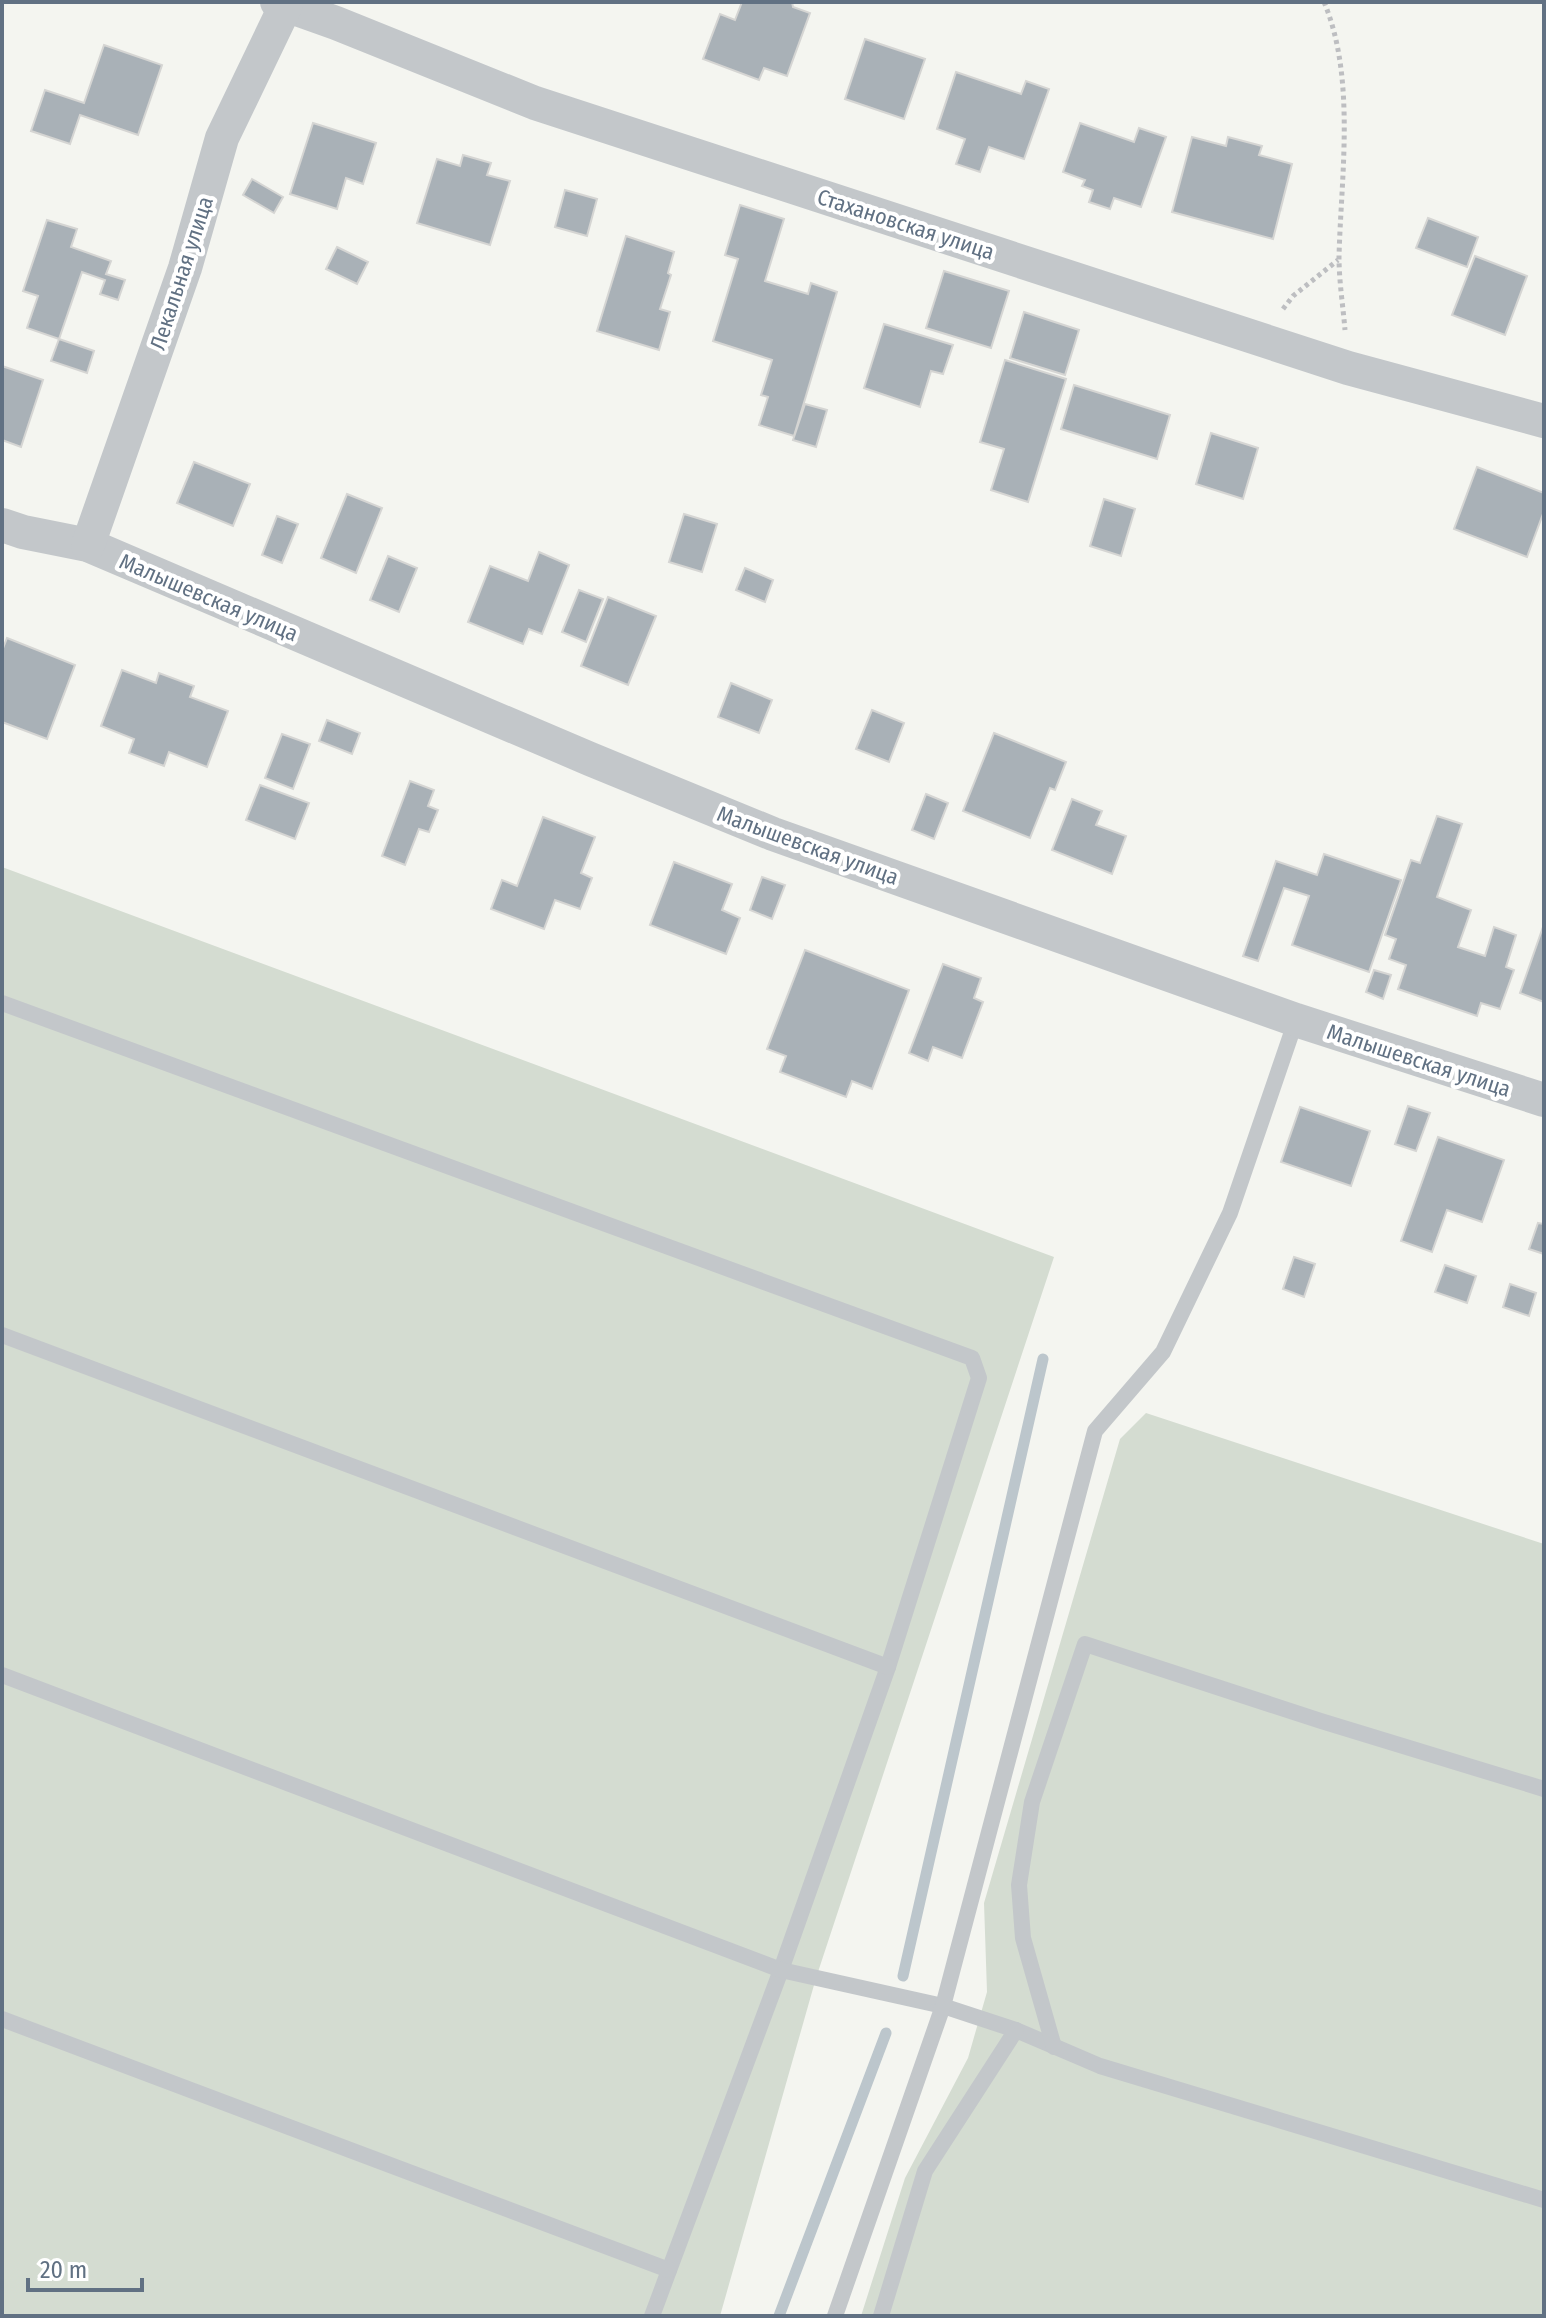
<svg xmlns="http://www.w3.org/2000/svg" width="1546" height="2318" font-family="'Fira Sans Condensed',sans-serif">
	<rect width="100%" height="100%" fill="#f4f5f0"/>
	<g fill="#d4dcd1">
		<polygon points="2,867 1054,1257 816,1978 720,2316 2,2316"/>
		<polygon points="1146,1413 1544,1544 1544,2316 861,2316 905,2178 968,2058 987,1992 984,1903 1120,1439"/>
	</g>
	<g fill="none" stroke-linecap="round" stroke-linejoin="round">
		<g stroke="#bcc6cc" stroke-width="11">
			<polyline points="903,1976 1043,1359"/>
			<polyline points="779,2316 886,2033"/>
		</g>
	</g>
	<g fill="#a9b1b7" stroke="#d5d5d3" stroke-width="2">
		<polygon points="742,2 792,2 793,7 810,13 787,76 764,68 759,80 703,59 720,14 735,20"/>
		<polygon points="865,39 925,59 904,119 845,99"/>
		<polygon points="104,45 162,65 138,135 80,115 70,144 31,131 45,90 84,103"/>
		<polygon points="956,72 1021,94 1026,81 1049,89 1024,159 989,147 980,172 956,164 965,139 937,129"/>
		<polygon points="313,123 376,143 363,184 346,178 337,209 290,194"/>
		<polygon points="1080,123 1134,142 1139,128 1166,137 1141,207 1114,198 1110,209 1089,202 1093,190 1082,186 1085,180 1063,172"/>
		<polygon points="1192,137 1226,146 1228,137 1262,146 1259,155 1292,164 1273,239 1172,212"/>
		<polygon points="463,155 491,163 487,175 510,181 490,245 417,223 437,159 460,166"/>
		<polygon points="252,179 283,197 274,213 243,195"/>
		<polygon points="565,190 597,199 587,236 555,227"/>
		<polygon points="740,205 784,219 765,281 808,294 811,283 837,292 794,436 759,425 768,397 761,395 772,360 713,341 738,259 725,255"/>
		<polygon points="1428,218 1478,237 1467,267 1416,248"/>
		<polygon points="47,220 77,229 71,247 111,261 106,274 125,280 118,300 100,294 105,280 82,272 59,339 27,328 38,296 23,291"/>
		<polygon points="626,236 674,252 668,273 671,275 660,309 670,312 659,350 597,331"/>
		<polygon points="337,247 368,262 357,284 326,269"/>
		<polygon points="1475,256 1527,276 1505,335 1452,315"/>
		<polygon points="944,271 1009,291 991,348 926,328"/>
		<polygon points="1024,312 1079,330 1065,375 1010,358"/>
		<polygon points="884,324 953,345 943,374 931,371 920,407 864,388"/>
		<polygon points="59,339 94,351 87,373 51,361"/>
		<polygon points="1005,360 1066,379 1028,502 991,490 1004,449 980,442"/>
		<polygon points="2,366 43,380 21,447 2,440"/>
		<polygon points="1074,385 1170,415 1157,459 1061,429"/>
		<polygon points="805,404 827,410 816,447 793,440"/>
		<polygon points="1211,433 1258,448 1243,499 1196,484"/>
		<polygon points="194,462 250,484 233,526 177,503"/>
		<polygon points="1477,467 1544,493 1544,511 1527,557 1454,529"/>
		<polygon points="347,494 382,508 356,573 321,558"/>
		<polygon points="1104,499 1135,509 1121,556 1090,546"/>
		<polygon points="684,514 717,524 702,572 669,562"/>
		<polygon points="277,516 298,524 282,563 262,555"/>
		<polygon points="539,552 569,565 542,634 529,629 523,644 468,622 490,566 528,581"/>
		<polygon points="388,556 417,568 399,612 370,600"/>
		<polygon points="745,568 773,580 765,602 736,590"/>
		<polygon points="579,590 603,599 586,642 562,632"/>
		<polygon points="608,597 656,616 628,685 581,666"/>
		<polygon points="7,638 75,665 47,739 2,722 2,651"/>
		<polygon points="122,670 156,683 159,673 194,686 190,697 228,711 207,767 169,752 164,766 129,753 134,739 101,726"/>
		<polygon points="731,683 772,700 759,733 718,717"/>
		<polygon points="872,710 904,723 889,762 856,749"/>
		<polygon points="327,720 360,733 352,754 319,741"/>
		<polygon points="994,733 1066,762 1055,790 1050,788 1030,838 963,811"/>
		<polygon points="282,734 310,744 293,789 265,778"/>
		<polygon points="410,781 434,790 428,806 438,810 429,832 419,829 405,865 382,856"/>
		<polygon points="260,785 309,803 295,839 246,820"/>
		<polygon points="926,794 948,803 934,839 912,830"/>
		<polygon points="1072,799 1102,811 1096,825 1126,836 1112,874 1052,850"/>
		<polygon points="1437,816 1462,824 1437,897 1471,910 1458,947 1485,956 1494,927 1516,935 1506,967 1514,970 1500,1009 1481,1003 1477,1016 1398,989 1406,965 1389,959 1396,939 1385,935 1411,860 1420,863"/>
		<polygon points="543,817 595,837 581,873 592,878 580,909 555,900 544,929 491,909 502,880 517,886"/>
		<polygon points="1324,854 1401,880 1369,972 1292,945 1309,896 1284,888 1258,961 1243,956 1276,861 1317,875"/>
		<polygon points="674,862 732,884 722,910 740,918 726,954 650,925"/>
		<polygon points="762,877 785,885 772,919 750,910"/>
		<polygon points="1544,924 1544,1002 1520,993"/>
		<polygon points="805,950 909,990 872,1089 852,1081 846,1097 780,1072 786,1056 767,1049"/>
		<polygon points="943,964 981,978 974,998 983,1002 962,1058 933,1047 928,1061 909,1053"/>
		<polygon points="1374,970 1391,975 1383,999 1366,992"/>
		<polygon points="1408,1106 1430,1113 1416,1151 1395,1144"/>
		<polygon points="1300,1107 1370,1131 1351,1186 1281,1162"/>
		<polygon points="1438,1137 1504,1160 1482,1222 1447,1210 1432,1252 1401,1241"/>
		<polygon points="1538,1223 1544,1224 1544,1254 1529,1249"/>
		<polygon points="1294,1257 1315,1264 1304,1297 1283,1289"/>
		<polygon points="1445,1265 1476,1276 1467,1303 1435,1292"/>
		<polygon points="1510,1284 1536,1293 1529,1316 1503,1307"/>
	</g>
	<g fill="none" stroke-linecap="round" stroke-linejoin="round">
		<g stroke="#bdbec1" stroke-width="5" stroke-dasharray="4 4" stroke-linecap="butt">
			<path d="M1324,2C1356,78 1341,176 1339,257C1339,281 1343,306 1345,330"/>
			<polyline points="1283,309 1293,296 1338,260"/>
		</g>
		<g stroke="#c3c7ca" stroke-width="16">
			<polyline points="2,1003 972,1358 979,1378 888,1667 781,1970 652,2316"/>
			<polyline points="2,1335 888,1667"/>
			<polyline points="2,1675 781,1970 943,2006 1016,2030 1100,2066 1544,2200"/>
			<polyline points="2,2019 669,2270"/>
			<polyline points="1054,2047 1023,1938 1019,1885 1032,1802 1085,1644 1321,1721 1544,1789"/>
			<polyline points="835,2316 943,2006 1095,1431 1163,1352 1230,1213 1296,1020"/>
			<polyline points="881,2316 925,2171 1016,2030"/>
		</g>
		<g stroke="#c3c7ca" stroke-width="34">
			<polyline points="277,2 336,23 535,103 1348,368 1544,421"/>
			<polyline points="2,525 23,532 88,545 590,759 773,834 1296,1020 1544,1100"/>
			<polyline points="88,545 185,268 222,138 286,5"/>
		</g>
	</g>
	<g text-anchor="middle" stroke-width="8" stroke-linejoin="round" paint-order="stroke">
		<g font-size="22" fill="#617183" stroke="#fff">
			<text transform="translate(906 224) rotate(18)" y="8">Стахановская улица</text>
			<text transform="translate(181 273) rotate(-72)" y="8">Лекальная улица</text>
			<text transform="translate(209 597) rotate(23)" y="8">Малышевская улица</text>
			<text transform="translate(808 845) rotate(20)" y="8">Малышевская улица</text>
			<text transform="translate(1419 1060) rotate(18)" y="8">Малышевская улица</text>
		</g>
	</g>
	<rect width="1546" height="2318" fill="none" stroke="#617183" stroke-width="8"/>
	<path d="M28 2278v12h114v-12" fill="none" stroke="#617183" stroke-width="4"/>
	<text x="40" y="2278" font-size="24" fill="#617183" stroke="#ffffff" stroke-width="6" paint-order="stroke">20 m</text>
</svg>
